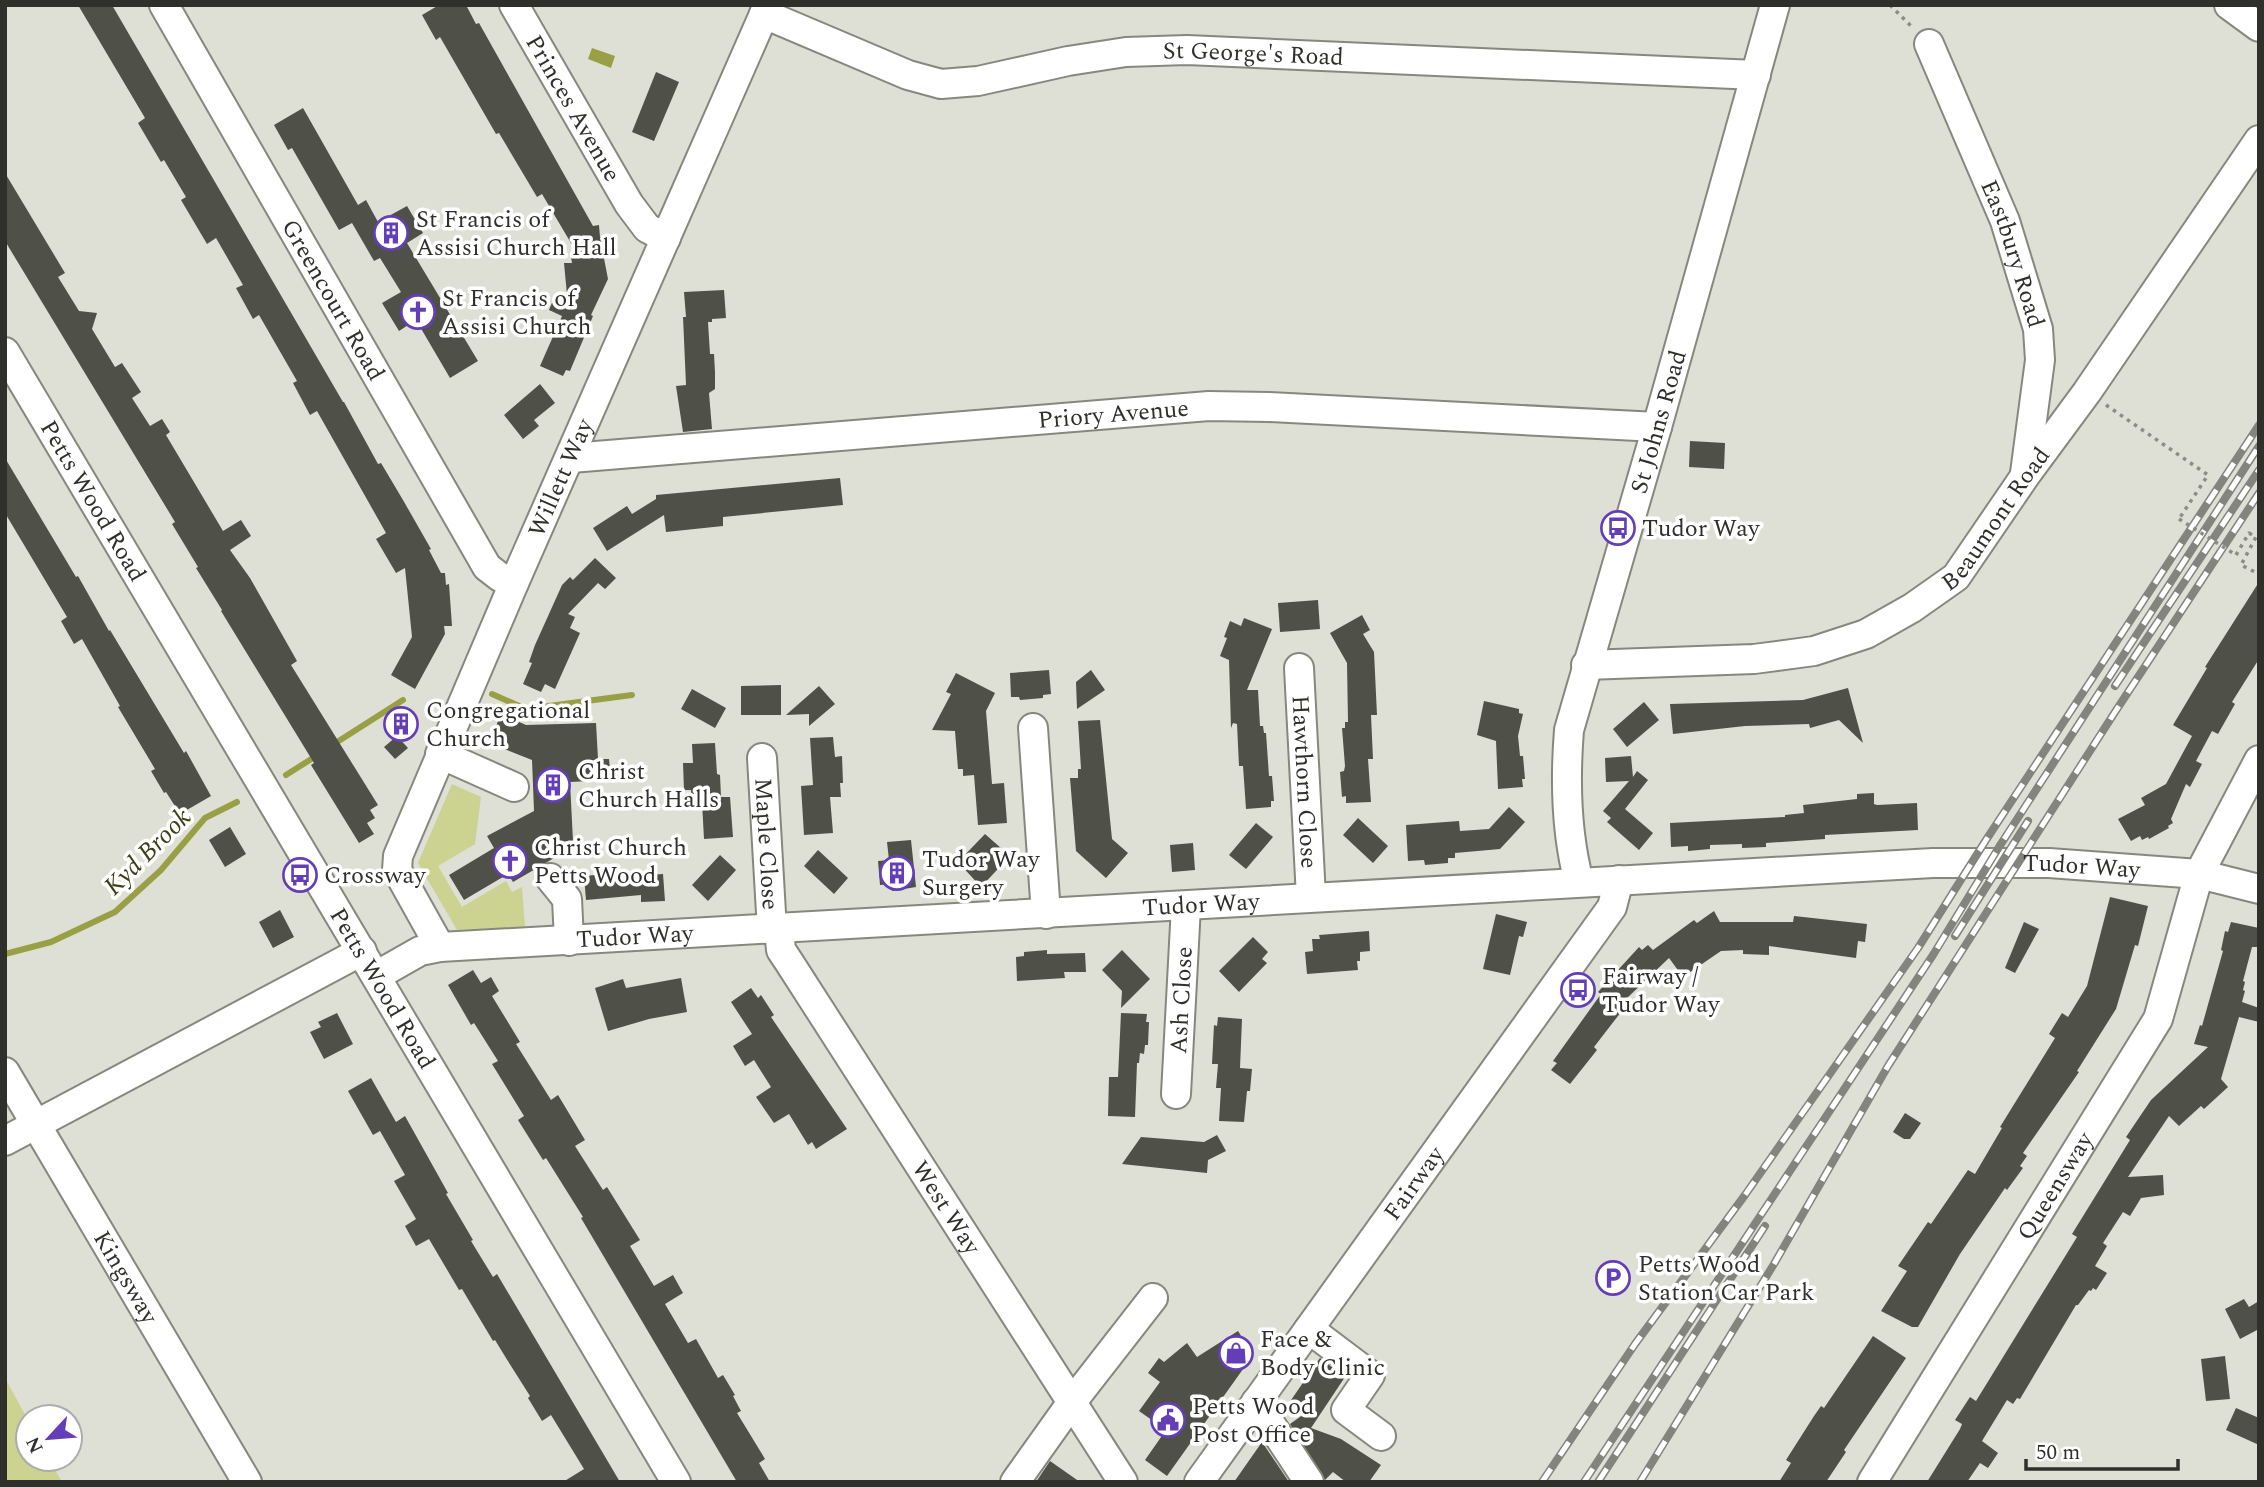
<svg xmlns="http://www.w3.org/2000/svg" width="2264" height="1487" font-family="Spectral,serif">
	<rect width="100%" height="100%" fill="#dedfd5"/>
	<g fill="#ccd290">
		<polygon points="452,784 481,797 475,844 438,866 462,907 506,881 512,892 522,887 525,927 457,930 418,863"/>
		<polygon points="5,1378 28,1420 28,1459 49,1459 62,1482 5,1482"/>
	</g>
	<polygon fill="#999f45" points="592,48 615,56 611,68 588,59"/>
	<g fill="none" stroke-linecap="round" stroke-linejoin="round">
		<g stroke="#999f45" stroke-width="6">
			<polyline points="492,694 526,709 632,695"/>
			<polyline points="334,744 403,700"/>
			<polyline points="286,775 316,756"/>
			<polyline points="5,954 51,942 115,912 161,870 205,818 237,802"/>
		</g>
	</g>
	<g fill="#4f5148">
		<polygon points="78,5 112,5 343,402 344,402 378,464 381,463 403,500 431,549 429,550 441,573 445,573 446,585 449,584 452,626 444,626 445,634 415,689 391,675 412,637 405,568 396,573 376,539 386,533 317,411 310,415 293,383 297,381 259,315 253,319 236,288 243,285 216,238 207,244 181,200 186,197 164,160 161,162 138,123 145,118"/>
		<polygon points="439,5 466,5 476,24 479,23 593,226 599,225 600,237 603,236 605,252 603,253 608,279 591,315 593,316 570,371 566,370 563,376 540,366 562,316 549,310 556,293 567,295 564,263 572,263 571,257 578,255 542,194 537,197 499,133 496,134 440,37 436,40 422,15"/>
		<polygon points="656,72 679,82 654,141 632,132"/>
		<polygon points="303,108 358,205 366,200 378,222 407,206 423,233 407,243 478,361 450,378 416,320 399,331 382,303 401,292 380,258 374,261 352,223 339,230 292,148 288,150 274,125"/>
		<polygon points="5,173 65,273 58,277 79,311 97,313 92,329 115,367 122,363 141,392 132,398 150,426 162,419 170,432 166,435 223,531 241,520 251,536 230,550 250,578 297,661 291,665 378,805 370,810 375,818 367,823 374,834 359,843 311,765 314,763 221,611 222,610 196,568 198,567 172,524 175,522 5,241"/>
		<polygon points="724,290 726,318 712,319 712,322 708,322 710,354 714,354 715,372 715,389 709,393 712,429 683,432 676,386 686,385 683,317 686,317 684,292"/>
		<polygon points="540,384 555,403 534,420 539,426 523,439 504,415"/>
		<polygon points="1690,441 1725,443 1724,469 1689,467"/>
		<polygon points="5,458 76,577 78,576 109,631 110,630 184,753 186,751 211,796 180,814 166,792 164,793 151,771 155,769 118,707 120,706 82,639 74,644 61,621 67,617 5,513"/>
		<polygon points="840,478 843,505 723,517 723,526 666,532 664,515 607,551 593,528 627,506 632,514 656,499 656,495"/>
		<polygon points="595,558 616,578 605,589 598,583 568,614 575,617 570,628 580,633 555,689 545,684 541,692 523,684 532,663 529,662 535,645 562,585 570,577 573,580"/>
		<polygon points="2259,582 2259,659 2232,702 2235,704 2218,734 2212,731 2196,761 2202,764 2190,787 2186,784 2171,819 2173,823 2168,826 2169,828 2149,839 2148,837 2142,840 2140,836 2131,841 2118,819 2145,805 2141,798 2166,784 2192,736 2173,725 2207,668 2205,667"/>
		<polygon points="1318,600 1320,629 1280,632 1278,603"/>
		<polygon points="1362,615 1370,630 1363,634 1374,652 1377,715 1371,715 1373,759 1368,759 1371,802 1346,803 1346,796 1342,797 1340,772 1344,771 1345,766 1342,728 1345,728 1345,722 1348,722 1347,663 1330,633"/>
		<polygon points="1244,618 1272,629 1247,690 1258,690 1260,726 1263,726 1264,733 1266,733 1269,776 1272,776 1274,801 1271,801 1271,807 1246,809 1243,766 1239,766 1237,724 1233,723 1231,728 1229,660 1220,656 1227,638 1224,637 1230,621 1241,626"/>
		<polygon points="1049,670 1051,694 1043,695 1043,698 1020,700 1019,697 1011,697 1010,673"/>
		<polygon points="1091,670 1105,690 1077,709 1076,682"/>
		<polygon points="956,673 995,693 986,711 992,784 1004,783 1007,823 978,825 974,775 963,776 963,769 958,769 955,731 932,730 951,694 946,692"/>
		<polygon points="781,685 781,715 741,715 741,686"/>
		<polygon points="819,686 835,704 809,726 809,714 786,715"/>
		<polygon points="1848,688 1863,743 1839,720 1810,728 1809,724 1745,726 1673,734 1670,704 1803,700"/>
		<polygon points="692,689 726,708 715,728 681,709"/>
		<polygon points="1484,701 1519,709 1519,713 1523,714 1518,736 1520,756 1523,756 1525,779 1522,779 1523,787 1498,789 1496,741 1477,735"/>
		<polygon points="1644,702 1659,720 1627,747 1613,729"/>
		<polygon points="402,709 416,724 401,738 387,723"/>
		<polygon points="501,714 526,725 596,723 598,759 609,759 611,780 570,782 573,841 554,842 561,854 513,882 508,874 464,900 449,875 494,848 487,836 534,811 532,760 489,743"/>
		<polygon points="1100,720 1112,839 1128,853 1106,878 1076,851 1070,778 1078,778 1078,769 1081,769 1078,721"/>
		<polygon points="397,736 408,748 395,759 384,747"/>
		<polygon points="833,737 835,757 842,756 843,783 840,783 841,797 830,797 833,833 804,835 801,786 813,785 810,738"/>
		<polygon points="715,743 717,774 720,775 721,797 730,797 733,837 704,839 702,802 692,802 691,790 684,790 683,763 693,763 692,744"/>
		<polygon points="1631,756 1633,777 1637,771 1648,780 1625,809 1653,833 1639,850 1607,822 1611,818 1603,811 1629,781 1606,782 1605,758"/>
		<polygon points="1874,793 1874,804 1877,805 1917,803 1918,830 1825,835 1825,839 1766,843 1766,847 1742,848 1742,844 1710,845 1710,849 1688,851 1688,846 1671,847 1670,823 1785,817 1785,815 1804,813 1803,805 1857,799 1857,794"/>
		<polygon points="1509,807 1525,822 1500,849 1455,853 1455,858 1448,858 1448,863 1425,865 1424,860 1408,861 1406,825 1459,821 1460,831 1489,829"/>
		<polygon points="1358,818 1388,846 1373,863 1343,835"/>
		<polygon points="1256,823 1273,837 1246,869 1229,855"/>
		<polygon points="230,827 246,854 225,867 209,840"/>
		<polygon points="985,834 1010,856 981,887 958,862"/>
		<polygon points="911,840 916,887 892,891 891,884 880,885 878,861 889,860 887,842"/>
		<polygon points="1193,843 1195,870 1172,872 1170,845"/>
		<polygon points="818,850 848,878 834,894 804,866"/>
		<polygon points="720,855 736,870 708,901 692,885"/>
		<polygon points="618,873 618,877 663,874 665,901 641,902 641,895 586,900 584,876"/>
		<polygon points="2110,897 2148,906 2138,946 2135,945 2116,1009 2077,1071 2079,1072 2023,1153 2027,1156 2020,1166 2023,1168 2007,1190 2005,1188 1960,1254 1918,1327 1912,1327 1881,1311 1907,1271 1898,1266 1928,1222 1931,1224 1968,1170 1975,1174 2002,1128 2000,1127 2055,1038 2049,1034 2062,1013 2068,1017 2087,986"/>
		<polygon points="280,910 294,937 273,948 259,922"/>
		<polygon points="1714,911 1720,922 1793,922 1794,916 1867,924 1865,942 1858,941 1856,958 1769,946 1769,955 1743,954 1743,950 1721,951 1683,977 1669,958 1625,1000 1628,1003 1594,1047 1597,1050 1570,1084 1551,1070 1557,1063 1553,1061 1601,994 1598,992 1639,947 1642,950 1648,945 1653,950 1694,920 1697,923"/>
		<polygon points="1496,914 1527,922 1523,937 1519,936 1510,975 1483,969"/>
		<polygon points="2024,922 2039,929 2015,973 2005,968"/>
		<polygon points="2231,922 2259,928 2257,947 2252,947 2243,981 2245,982 2243,990 2245,991 2242,1002 2259,1008 2259,1022 2239,1017 2221,1079 2228,1087 2204,1109 2201,1106 2179,1126 2169,1116 2128,1177 2163,1175 2164,1195 2141,1198 2130,1216 2123,1212 2103,1243 2107,1246 2095,1266 2107,1273 2096,1290 2093,1288 2091,1291 2089,1290 2078,1305 2076,1305 2020,1399 2017,1398 2013,1404 2007,1400 1982,1441 1998,1453 1988,1468 1980,1463 1967,1482 1927,1482 1960,1429 1962,1424 1955,1420 1970,1397 1976,1401 2077,1237 2072,1234 2130,1140 2126,1137 2151,1100 2208,1047 2194,1044 2200,1025 2202,1026 2223,951 2221,950 2225,931 2228,932"/>
		<polygon points="1369,931 1370,951 1360,952 1360,961 1357,961 1358,970 1307,974 1305,952 1313,951 1312,939 1320,939 1319,935"/>
		<polygon points="1253,937 1268,952 1262,959 1267,963 1239,992 1219,971"/>
		<polygon points="1047,950 1047,954 1085,953 1086,972 1064,972 1065,978 1017,981 1016,957 1024,956 1024,952"/>
		<polygon points="1122,950 1150,979 1121,1008 1122,991 1102,970"/>
		<polygon points="473,970 481,983 491,977 499,991 492,996 520,1042 516,1044 551,1100 558,1095 585,1140 575,1146 603,1190 607,1187 640,1240 630,1246 654,1286 673,1275 683,1293 665,1304 688,1343 696,1339 718,1378 723,1375 735,1395 733,1396 741,1411 737,1413 765,1459 759,1463 770,1482 737,1482 581,1218 583,1217 546,1158 543,1160 518,1120 524,1116 492,1064 498,1061 474,1023 471,1025 448,985"/>
		<polygon points="681,978 687,1012 649,1019 608,1031 595,988 623,979 626,988"/>
		<polygon points="751,988 758,998 761,995 774,1015 771,1017 847,1129 816,1149 812,1142 808,1145 789,1114 774,1123 756,1097 771,1087 754,1060 745,1066 733,1046 752,1034 731,1002"/>
		<polygon points="337,1013 353,1044 324,1059 310,1032 321,1027 318,1022"/>
		<polygon points="1121,1013 1147,1014 1146,1022 1149,1022 1148,1045 1145,1045 1144,1054 1140,1053 1139,1063 1137,1063 1135,1117 1108,1116 1109,1077 1118,1077"/>
		<polygon points="1218,1017 1242,1019 1240,1068 1252,1069 1250,1091 1247,1091 1244,1122 1219,1121 1221,1088 1216,1088 1218,1064 1212,1064 1214,1025 1217,1026"/>
		<polygon points="371,1078 396,1122 405,1116 448,1193 446,1194 473,1240 471,1241 493,1277 497,1274 620,1482 563,1482 584,1469 551,1415 542,1421 528,1398 530,1396 506,1358 495,1340 493,1341 462,1289 459,1290 429,1239 416,1246 405,1226 416,1219 394,1181 405,1175 380,1131 373,1135 348,1091"/>
		<polygon points="1905,1113 1921,1123 1910,1139 1904,1139 1893,1132"/>
		<polygon points="1217,1135 1226,1151 1208,1160 1207,1173 1122,1164 1141,1137 1204,1142"/>
		<polygon points="2244,1299 2249,1307 2259,1301 2259,1329 2240,1339 2225,1309"/>
		<polygon points="1238,1331 1253,1355 1167,1476 1145,1460 1166,1430 1139,1411 1160,1382 1148,1373 1159,1358 1164,1362 1187,1343 1197,1357"/>
		<polygon points="1873,1336 1906,1358 1844,1450 1846,1452 1826,1482 1779,1482 1791,1463 1786,1460 1814,1416 1821,1406 1824,1408"/>
		<polygon points="2225,1356 2230,1399 2206,1401 2201,1359"/>
		<polygon points="1320,1358 1345,1377 1311,1428 1341,1439 1381,1465 1369,1482 1346,1482 1333,1472 1325,1480 1290,1424 1304,1414 1289,1403"/>
		<polygon points="2236,1408 2259,1418 2259,1445 2226,1430"/>
		<polygon points="1262,1442 1289,1482 1234,1482"/>
		<polygon points="1050,1461 1080,1482 1036,1482"/>
	</g>
	<g fill="none" stroke-linecap="round" stroke-linejoin="round">
		<g stroke="#86887e" stroke-width="32">
			<g id="minor">
				<path id="s1" d="M164,5L487,567L500,577L514,583"/>
				<path id="s2" d="M514,5L629,204L647,228L666,238"/>
				<polyline points="2229,5 2259,27"/>
				<path id="s3" d="M764,14L908,75L941,84L978,81L1068,61L1126,52L1187,50L1756,75"/>
				<path id="s4" d="M1929,44L2005,221L2038,329L2040,360L2025,473"/>
				<path id="s5" d="M5,352L676,1482"/>
				<path id="s6" d="M571,458L1209,406L1269,407L1657,427"/>
				<path id="s7" d="M1586,665L1754,659L1814,651L1866,634L1912,608L1956,577L2025,476L2087,392L2259,140"/>
				<path id="s8" d="M1299,668L1311,897"/>
				<polyline points="1033,728 1046,914"/>
				<polyline points="440,754 514,787"/>
				<path id="s9" d="M762,758L772,930"/>
				<polyline points="550,878 567,899 569,941"/>
				<path id="s10" d="M1579,882C1566,833 1565,780 1569,730L1657,427L1775,5"/>
				<path id="s11" d="M779,929L781,950L789,962L1123,1482"/>
				<path id="s12" d="M440,947L397,870L398,856L514,583L768,5"/>
				<path id="s13" d="M376,976L420,951L440,947L1933,863H2049L2199,874L2259,889"/>
				<path id="s14" d="M5,1072L247,1482"/>
				<path id="s15" d="M1176,1094L1186,906"/>
				<polyline points="5,1141 362,951"/>
				<polyline points="1309,1329 1370,1375 1346,1410 1381,1436"/>
				<polyline points="1256,1402 1309,1482"/>
				<polyline points="1015,1482 1072,1402 1153,1298"/>
				<path id="s16" d="M1199,1482L1612,907L1619,880"/>
				<path id="s17" d="M1872,1482L2158,1019L2199,874L2259,760"/>
			</g>
		</g>
		<g stroke="#8b8c85" stroke-width="3.5" stroke-dasharray="3.5 5" stroke-linecap="butt">
			<polyline points="1890,5 1913,28"/>
			<polyline points="2106,405 2208,475 2179,519"/>
			<polyline points="2236,555 2249,533 2256,537 2241,565 2259,574"/>
		</g>
		<use href="#minor" stroke="#fff" stroke-width="28"/>
		<g stroke="#83847d" stroke-width="8">
			<g id="rail">
				<polyline points="2115,686 2259,470"/>
				<polyline points="1955,936 2028,821"/>
				<polyline points="1542,1482 1635,1344 1745,1195 1918,948 1986,840 2259,425"/>
				<polyline points="1584,1482 1933,955 1999,847 2259,446"/>
				<polyline points="1598,1482 1765,1226"/>
				<polyline points="1640,1482 1774,1264 1888,1066 2115,712 2259,493"/>
			</g>
		</g>
		<use href="#rail" stroke="#fff" stroke-width="5" stroke-dasharray="16" stroke-linecap="butt"/>
		<polyline stroke="#8b8c85" stroke-width="3.5" stroke-dasharray="3.5 5" stroke-linecap="butt" points="2179,519 2236,555"/>
	</g>
	<defs>
		<g id="building-ring" transform="scale(1.75)"><circle r="9.5" fill="#fff" stroke="#643eb6" stroke-width="1.5"/><path d="M-4-6H4V6H1V3H-1V6H-4ZM-2.5-4.3h1.7v1.8h-1.7ZM.8-4.3h1.7v1.8H.8ZM-2.5-1h1.7V.8h-1.7ZM.8-1h1.7V.8H.8Z" fill="#643eb6"/></g>
		<g id="church-ring" transform="scale(1.75)"><circle r="9.5" fill="#fff" stroke="#643eb6" stroke-width="1.5"/><path d="M-1.2-6h2.4v3.5h3.3v2.4h-3.3V6h-2.4V-.1h-3.3v-2.4h3.3Z" fill="#643eb6"/></g>
		<g id="bus-ring" transform="scale(1.75)"><circle r="9.5" fill="#fff" stroke="#643eb6" stroke-width="1.5"/><path d="M-5-6H5V4H4V6H2V4H-2V6H-4V4H-5ZM-3.5-4V0h7V-4ZM-3.5 1.2v1.5H-2V1.2ZM2 1.2v1.5H3.5V1.2Z" fill="#643eb6"/></g>
		<g id="parking-ring" transform="scale(1.75)"><circle r="9.5" fill="#fff" stroke="#643eb6" stroke-width="1.5"/><path d="M-3.5-5.5H1a3.5 3.5 0 0 1 0 7H-1V5.5H-3.5ZM-1-3.4V-.6H.8a1.4 1.4 0 0 0 0-2.8Z" fill="#643eb6"/></g>
		<g id="shop-ring" transform="scale(1.75)"><circle r="9.5" fill="#fff" stroke="#643eb6" stroke-width="1.5"/><path d="M-5-2.5h2.3a2.7 3.5 0 0 1 5.4 0H5L5.5 6h-11ZM-1.5-2.5h3a1.5 2.3 0 0 0-3 0Z" fill="#643eb6"/></g>
		<g id="civic-ring" transform="scale(1.75)"><circle r="9.5" fill="#fff" stroke="#643eb6" stroke-width="1.5"/><path d="M-.6-6.5H3V-4.5H.6V-3L4-1V1h2V6H-6V1h2V-1L-.6-3ZM-1.2 2.5V6h2.4V2.5Z" fill="#643eb6"/></g>
	</defs>
	<g fill-rule="evenodd">
		<use href="#building-ring" x="391" y="233"/>
		<use href="#church-ring" x="418" y="312"/>
		<use href="#bus-ring" x="1618" y="528"/>
		<use href="#building-ring" x="401" y="724"/>
		<use href="#building-ring" x="553" y="785"/>
		<use href="#church-ring" x="510" y="861"/>
		<use href="#building-ring" x="897" y="873"/>
		<use href="#bus-ring" x="300" y="875"/>
		<use href="#bus-ring" x="1578" y="990"/>
		<use href="#parking-ring" x="1613" y="1278"/>
		<use href="#shop-ring" x="1236" y="1353"/>
		<use href="#civic-ring" x="1168" y="1420"/>
	</g>
	<g text-anchor="middle" stroke-width="7" stroke-linejoin="round" paint-order="stroke">
		<g font-size="24" fill="#2f302c" stroke="#fff">
			<text dy="8" stroke="none"><textPath href="#s3" startOffset="506">St George's Road</textPath></text>
			<text dy="8" stroke="none"><textPath href="#s2" startOffset="119">Princes Avenue</textPath></text>
			<text dy="8" stroke="none"><textPath href="#s4" startOffset="226">Eastbury Road</textPath></text>
			<text dy="8" stroke="none"><textPath href="#s1" startOffset="340">Greencourt Road</textPath></text>
			<text dy="8" stroke="none"><textPath href="#s6" startOffset="544">Priory Avenue</textPath></text>
			<text dy="8" stroke="none"><textPath href="#s10" startOffset="474">St Johns Road</textPath></text>
			<text dy="8" stroke="none"><textPath href="#s12" startOffset="514">Willett Way</textPath></text>
			<text dy="8" stroke="none"><textPath href="#s5" startOffset="173">Petts Wood Road</textPath></text>
			<text dy="8" stroke="none"><textPath href="#s7" startOffset="460">Beaumont Road</textPath></text>
			<text dy="8" stroke="none"><textPath href="#s8" startOffset="114">Hawthorn Close</textPath></text>
			<text dy="8" stroke="none"><textPath href="#s9" startOffset="86">Maple Close</textPath></text>
			<text dy="8" stroke="none"><textPath href="#s13" startOffset="1715">Tudor Way</textPath></text>
			<text dy="8" stroke="none"><textPath href="#s13" startOffset="833">Tudor Way</textPath></text>
			<text dy="8" stroke="none"><textPath href="#s13" startOffset="266">Tudor Way</textPath></text>
			<text dy="8" stroke="none"><textPath href="#s5" startOffset="740">Petts Wood Road</textPath></text>
			<text dy="8" stroke="none"><textPath href="#s15" startOffset="94">Ash Close</textPath></text>
			<text dy="8" stroke="none"><textPath href="#s16" startOffset="368">Fairway</textPath></text>
			<text dy="8" stroke="none"><textPath href="#s17" startOffset="348">Queensway</textPath></text>
			<text dy="8" stroke="none"><textPath href="#s11" startOffset="327">West Way</textPath></text>
			<text dy="8" stroke="none"><textPath href="#s14" startOffset="238">Kingsway</textPath></text>
		</g>
		<g font-size="24" fill="#2f302c" stroke="#fff" text-anchor="start">
			<text x="416" y="227">St Francis of<tspan x="416" dy="28">Assisi Church Hall</tspan></text>
			<text x="442" y="306">St Francis of<tspan x="442" dy="28">Assisi Church</tspan></text>
			<text x="1642" y="536">Tudor Way</text>
			<text x="426" y="718">Congregational<tspan x="426" dy="28">Church</tspan></text>
			<text x="578" y="779">Christ<tspan x="578" dy="28">Church Halls</tspan></text>
			<text x="534" y="855">Christ Church<tspan x="534" dy="28">Petts Wood</tspan></text>
			<text x="922" y="867">Tudor Way<tspan x="922" dy="28">Surgery</tspan></text>
			<text x="324" y="883">Crossway</text>
			<text x="1602" y="984">Fairway /<tspan x="1602" dy="28">Tudor Way</tspan></text>
			<text x="1638" y="1272">Petts Wood<tspan x="1638" dy="28">Station Car Park</tspan></text>
			<text x="1260" y="1347">Face &amp;<tspan x="1260" dy="28">Body Clinic</tspan></text>
			<text x="1192" y="1414">Petts Wood<tspan x="1192" dy="28">Post Office</tspan></text>
		</g>
		<g font-size="26" font-style="italic" fill="#3c3f18" stroke="#fff">
			<text transform="translate(147 851) rotate(-45)" y="9">Kyd Brook</text>
		</g>
	</g>
	<rect width="2264" height="1487" fill="none" stroke="#2f302c" stroke-width="14"/>
	<g transform="translate(49 1438) rotate(244)"><circle r="33" fill="#ffffff" stroke="#acacab" stroke-width="2"/>
	<path d="M0-5L12 26L0 18L-12 26Z" fill="#643eb6"/>
	<text y="-10" font-size="19" font-weight="bold" text-anchor="middle" fill="#2f302c">N</text>
	</g>
	<path d="M2026 1459v10h152v-10" fill="none" stroke="#2f302c" stroke-width="3.5"/>
	<text x="2036" y="1459" font-size="21" fill="#2f302c" stroke="#ffffff" stroke-width="5" paint-order="stroke">50 m</text>
</svg>
